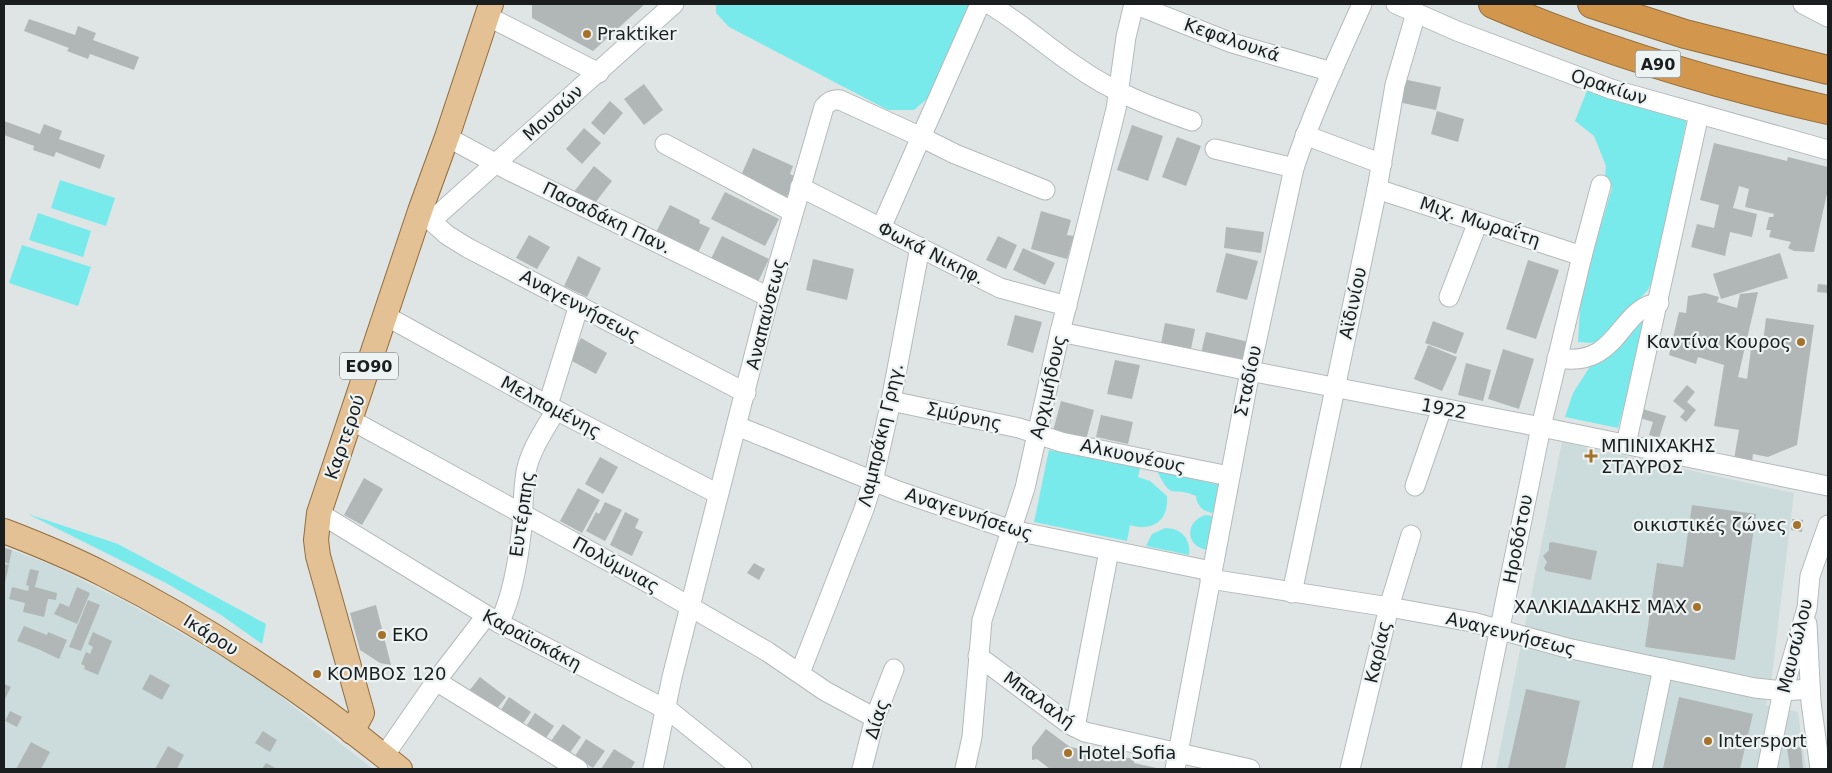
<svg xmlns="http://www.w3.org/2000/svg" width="1832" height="773" font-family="'DejaVu Sans',sans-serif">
	<rect width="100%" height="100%" fill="#dfe5e5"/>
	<g fill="#ccdcdc">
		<polygon points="1562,442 1794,493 1771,684 1766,705 1798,712 1806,769 1496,769"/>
		<polygon points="4,547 52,565 126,602 251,673 373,769 4,769"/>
	</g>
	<g fill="#78eaec">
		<polygon points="716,4 970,4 928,98 914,110 888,110 729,27 716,13"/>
		<polygon points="1588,88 1687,118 1654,276 1648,290 1599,341 1591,343 1578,342 1581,292 1612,188 1605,177 1606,166 1594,136 1575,121"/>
		<polygon points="60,180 115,198 106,226 51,208"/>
		<polygon points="38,213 91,231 83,257 29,240"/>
		<polygon points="22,245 91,267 78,306 9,283"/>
		<polygon points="1644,316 1647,319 1618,428 1565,417 1573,393 1589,368"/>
		<path d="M1049,450L1140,468L1138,477L1150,481L1167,496C1169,521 1152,532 1130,525L1127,541L1034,522Z"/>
		<path d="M1157,471L1220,485L1214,513C1204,512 1197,507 1196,496C1171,485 1173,503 1157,471Z"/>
		<polygon points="28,514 118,544 266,624 262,644 221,615 166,583"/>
		<path d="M1205,515L1213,516L1206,550C1185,545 1185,522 1205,515Z"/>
		<path d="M1165,528C1181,528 1191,539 1189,555L1146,546L1152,534Z"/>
	</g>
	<g fill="#b1b7b7">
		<polygon points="532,4 645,4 593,51 532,18"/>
		<polygon points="29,19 75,35 78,26 96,33 93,40 139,57 134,70 90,54 88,59 67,51 69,48 24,31"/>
		<polygon points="1403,79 1441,87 1436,110 1398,102"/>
		<polygon points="644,84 663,110 644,125 624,99"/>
		<polygon points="610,101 623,113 604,135 591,123"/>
		<polygon points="1437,111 1464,119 1458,142 1431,134"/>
		<polygon points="4,121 40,134 44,124 62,131 59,139 105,155 100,169 56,152 54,157 33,150 34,146 4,135"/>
		<polygon points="1132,125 1163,136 1148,181 1117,170"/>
		<polygon points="584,128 601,143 582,164 566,149"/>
		<polygon points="1177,137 1201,146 1186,186 1162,177"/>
		<polygon points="1714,143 1787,161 1788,157 1828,167 1828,189 1814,252 1794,251 1788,248 1791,242 1769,237 1771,230 1766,230 1769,217 1773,217 1774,214 1745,207 1749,189 1739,186 1733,208 1757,214 1752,237 1730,232 1725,256 1691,247 1697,224 1714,228 1719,205 1700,200"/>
		<polygon points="753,148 793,166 790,174 796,177 785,201 739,180"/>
		<polygon points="594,166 612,181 591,208 573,193"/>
		<polygon points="725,192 779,219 765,246 711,219"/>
		<polygon points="670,205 700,220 699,223 710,228 695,259 653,238"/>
		<polygon points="1041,211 1071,220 1067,235 1074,236 1067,259 1031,249"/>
		<polygon points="1226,227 1264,232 1261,253 1224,248"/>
		<polygon points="529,235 550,247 537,269 516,258"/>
		<polygon points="722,236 769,259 756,286 709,263"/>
		<polygon points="998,236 1017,245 1006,269 986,260"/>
		<polygon points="1023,248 1055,263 1045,285 1013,270"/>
		<polygon points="1226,253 1258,261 1247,300 1216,292"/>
		<polygon points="1780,253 1788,278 1721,299 1713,274"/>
		<polygon points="578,256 601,268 587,297 564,286"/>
		<polygon points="813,259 854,269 847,300 806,290"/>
		<polygon points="1528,260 1559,270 1536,339 1506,329"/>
		<polygon points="1818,284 1828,285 1828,293 1817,292"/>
		<polygon points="1758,292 1738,377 1747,379 1751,349 1762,351 1766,318 1814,325 1797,445 1768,457 1753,454 1752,462 1734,459 1739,430 1714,426 1724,365 1698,357 1696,364 1669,355 1679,312 1686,313 1688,296 1705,293 1719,297 1717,302 1737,308 1740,294"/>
		<polygon points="1015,315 1042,322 1033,353 1007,345"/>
		<polygon points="1433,321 1464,333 1456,354 1425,343"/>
		<polygon points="1165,323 1195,329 1190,354 1160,348"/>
		<polygon points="1206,332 1249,342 1243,367 1200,357"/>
		<polygon points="581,338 607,353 596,374 570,360"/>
		<polygon points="1428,345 1457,357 1442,391 1414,379"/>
		<polygon points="1503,349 1534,359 1519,409 1488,399"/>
		<polygon points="1115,360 1140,365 1132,399 1107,394"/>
		<polygon points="1466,363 1491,370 1483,401 1458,395"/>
		<polygon points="1687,385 1695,392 1687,402 1696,410 1686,422 1680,417 1685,411 1673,401"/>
		<polygon points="1061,401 1094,410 1086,440 1053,431"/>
		<polygon points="1643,409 1666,416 1659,438 1649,435 1653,422 1640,418"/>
		<polygon points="1101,415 1133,422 1128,444 1096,437"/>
		<polygon points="600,457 618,467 603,494 585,484"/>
		<polygon points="364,478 383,489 362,525 344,515"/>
		<polygon points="578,488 600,500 582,533 560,521"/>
		<polygon points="605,502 622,510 605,541 586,531 596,512 599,514"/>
		<polygon points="1692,505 1756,514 1735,660 1645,647 1657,563 1683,567"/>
		<polygon points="625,512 639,519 635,528 643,532 632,556 610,545"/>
		<polygon points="1792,519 1803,520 1802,532 1791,530"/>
		<polygon points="1552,542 1597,551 1591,580 1546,571 1544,568 1547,562 1543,556 1549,550 1549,543"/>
		<polygon points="4,548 12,550 9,564 4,562"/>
		<polygon points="754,563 765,569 759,580 747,573"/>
		<polygon points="4,564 9,565 5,583 4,583"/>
		<polygon points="30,569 39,571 35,587 57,593 56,600 48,599 44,617 23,612 25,603 9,599 12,587 28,591 29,586 26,585"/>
		<polygon points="77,587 90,593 77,624 54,614 60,603 69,607"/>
		<polygon points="88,600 100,605 81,651 69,647"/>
		<polygon points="376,605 391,665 380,663 360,650 350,613"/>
		<polygon points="24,626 47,635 48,632 67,640 59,659 38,649 17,641"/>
		<polygon points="93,632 112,641 98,675 84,669 85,666 81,664 86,652 90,654 93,647 88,644"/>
		<polygon points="150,674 170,685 162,700 142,689"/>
		<polygon points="480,677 506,697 495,711 469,691"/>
		<polygon points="4,684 11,687 4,701"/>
		<polygon points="1526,689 1580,701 1565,769 1508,769"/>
		<polygon points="509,697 531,712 520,728 499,713"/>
		<polygon points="1679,697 1753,714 1740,769 1671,769 1663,768"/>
		<polygon points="10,711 22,717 17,727 5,721"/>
		<polygon points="535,713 554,726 544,741 525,728"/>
		<polygon points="563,724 581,737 569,754 551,741"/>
		<polygon points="1046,729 1070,747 1134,759 1134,763 1161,769 1050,769 1037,759 1032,760 1032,747"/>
		<polygon points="263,731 277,740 270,752 255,743"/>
		<polygon points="586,739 605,751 593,768 575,756"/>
		<polygon points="31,742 50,752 41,769 16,769"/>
		<polygon points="168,746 184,755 177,769 155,769"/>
		<polygon points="1801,747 1803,769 1790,769 1787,748"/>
		<polygon points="614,749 635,762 631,769 601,769"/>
		<polygon points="266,763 277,769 262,769"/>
	</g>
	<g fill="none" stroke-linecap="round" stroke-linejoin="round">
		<g stroke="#b4baba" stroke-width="21">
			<g id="minor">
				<path d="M989,4C1020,22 1047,47 1077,67C1112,92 1152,107 1192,121"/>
				<polyline points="1134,4 1232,43 1332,72"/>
				<polyline points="1396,4 1457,31 1611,89 1828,150"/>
				<polyline points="1803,4 1828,17"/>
				<polyline points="487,16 599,73"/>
				<polyline points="1305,135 1382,164"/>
				<polyline points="447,137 508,170 769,297"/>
				<polyline points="665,144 793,212"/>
				<polyline points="1215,149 1294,168"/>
				<polyline points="800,187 1000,288 1067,306"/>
				<polyline points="1377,189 1582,256"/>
				<polyline points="420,211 447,235 468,248 746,393"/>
				<polyline points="431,221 674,4"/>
				<polyline points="881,228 921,137 955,154 1045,190"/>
				<polyline points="1449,297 1478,222"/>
				<polyline points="386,316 556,410 718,494"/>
				<polyline points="1060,332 1250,371 1541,427 1828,486"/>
				<path d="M1557,358C1620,369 1618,307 1659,303"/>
				<polyline points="891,401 1019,428 1061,442 1229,476"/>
				<polyline points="548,405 579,305"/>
				<polyline points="351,420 663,591 768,652 825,691 875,718"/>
				<polyline points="737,426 898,491 1011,530 1211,571"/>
				<polyline points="1626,444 1699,114"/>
				<polyline points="1415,486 1442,408"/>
				<polyline points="319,513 499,623 671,712 742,769"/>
				<polyline points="1210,579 1389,607 1472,622 1567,648 1755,688 1783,691 1810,689"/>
				<polyline points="1292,593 1377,189 1395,85 1416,13"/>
				<path d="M499,623C512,598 519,555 522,526C523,508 523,490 526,472C530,450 545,429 556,410"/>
				<polyline points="1807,624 1811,702 1820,769"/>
				<polyline points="978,656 1069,724 1085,732 1250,769"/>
				<polyline points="800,673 864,509 873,481 891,401 920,247"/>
				<polyline points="436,681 578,769"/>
				<polyline points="1075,727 1109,551"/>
				<polyline points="384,756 436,681 486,616"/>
				<path d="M653,769L672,677L769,297L824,107C828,102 833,99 840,100L921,137L980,4"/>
				<polyline points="862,769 875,718 894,669"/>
				<polyline points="965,769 972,737 982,620 1025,488 1060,332 1116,109 1126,37 1134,4"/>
				<path d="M1175,769L1250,371L1294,168C1313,111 1338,58 1362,4"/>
				<polyline points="1350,769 1389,607 1411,535"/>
				<polyline points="1471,769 1541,427 1582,256 1601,185"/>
				<polyline points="1642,769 1663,668"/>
				<polyline points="1767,769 1783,691 1807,608 1810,576 1828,525"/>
			</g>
		</g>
		<g stroke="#926d3c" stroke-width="26">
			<g id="major">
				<path d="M4,531C38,544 72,558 105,575C210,628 309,695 400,769"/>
				<polyline points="352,732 362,713 318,556 316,540 319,513 420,211 447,137 491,4"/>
			</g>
		</g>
		<g stroke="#926d3c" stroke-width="30">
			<g id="highway">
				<path d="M1493,4C1600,50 1714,84 1828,110"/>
				<polyline points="1592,4 1685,34 1828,70"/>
			</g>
		</g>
		<use href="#minor" stroke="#fff" stroke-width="19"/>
		<use href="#major" stroke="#e4c194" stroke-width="24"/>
		<use href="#highway" stroke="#d2974c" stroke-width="28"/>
	</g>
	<g fill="#a6712a" stroke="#ecf3f2" stroke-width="2">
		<circle cx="587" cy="34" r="5"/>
		<circle cx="1801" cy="342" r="5"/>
		<path d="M1588.5 448.5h5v5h5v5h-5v5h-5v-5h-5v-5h5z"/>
		<circle cx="1797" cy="525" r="5"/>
		<circle cx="1697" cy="607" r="5"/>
		<circle cx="382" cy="635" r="5"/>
		<circle cx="317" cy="674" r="5"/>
		<circle cx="1708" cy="741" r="5"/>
		<circle cx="1068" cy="753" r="5"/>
	</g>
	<g text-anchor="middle" stroke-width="4.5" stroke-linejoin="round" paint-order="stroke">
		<g fill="#ecf3f2" stroke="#5a5e5e" stroke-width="1">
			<rect x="1635.5" y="50.5" width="45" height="27" rx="4"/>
			<rect x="340" y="352.5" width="58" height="27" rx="4"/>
		</g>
		<g font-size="16" font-weight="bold" fill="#1b1e1e">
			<text x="1658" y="70">Α90</text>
			<text x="369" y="372">ΕΟ90</text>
		</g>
		<g font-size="18" fill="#1b1e1e" stroke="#ecf3f2" text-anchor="start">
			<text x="597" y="40">Praktiker</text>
			<text x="1791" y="348" text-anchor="end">Καντίνα Κουρος</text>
			<text x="1601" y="452">ΜΠΙΝΙΧΑΚΗΣ<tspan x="1601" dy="21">ΣΤΑΥΡΟΣ</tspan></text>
			<text x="1787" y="531" text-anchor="end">οικιστικές ζώνες</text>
			<text x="1687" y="613" text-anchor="end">ΧΑΛΚΙΑΔΑΚΗΣ MAX</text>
			<text x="392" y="641">EKO</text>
			<text x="327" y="680">ΚΟΜΒΟΣ 120</text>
			<text x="1718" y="747">Intersport</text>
			<text x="1078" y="759">Hotel Sofia</text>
		</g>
		<g font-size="18" fill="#1b1e1e" stroke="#ecf3f2">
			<text transform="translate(1232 40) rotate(19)" y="6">Κεφαλουκά</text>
			<text transform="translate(1609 87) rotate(18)" y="6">Ορακίων</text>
			<text transform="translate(553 113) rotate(-42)" y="6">Μουσών</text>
			<text transform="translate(607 218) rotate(26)" y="6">Πασαδάκη Παν.</text>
			<text transform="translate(1480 222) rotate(18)" y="6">Μιχ. Μωραΐτη</text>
			<text transform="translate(931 253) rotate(27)" y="6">Φωκά Νικηφ.</text>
			<text transform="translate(1353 303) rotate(-78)" y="6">Αϊδινίου</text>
			<text transform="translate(580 306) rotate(28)" y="6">Αναγεννήσεως</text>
			<text transform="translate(766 314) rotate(-76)" y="6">Αναπαύσεως</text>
			<text transform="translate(1248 381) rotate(-78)" y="6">Σταδίου</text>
			<text transform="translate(1048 387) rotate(-77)" y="6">Αρχιμήδους</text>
			<text transform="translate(551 407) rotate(28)" y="6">Μελπομένης</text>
			<text transform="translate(1444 409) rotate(11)" y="6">1922</text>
			<text transform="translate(964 416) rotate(12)" y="6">Σμύρνης</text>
			<text transform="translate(881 435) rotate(-77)" y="6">Λαμπράκη Γρηγ.</text>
			<text transform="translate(345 437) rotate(-71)" y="6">Καρτερού</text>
			<text transform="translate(1133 456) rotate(12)" y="6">Αλκυονέους</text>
			<text transform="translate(522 514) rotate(-82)" y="6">Ευτέρπης</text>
			<text transform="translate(969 514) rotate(18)" y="6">Αναγεννήσεως</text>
			<text transform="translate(1518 539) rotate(-79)" y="6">Ηροδότου</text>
			<text transform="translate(616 565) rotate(29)" y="6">Πολύμνιας</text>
			<text transform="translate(1511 634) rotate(14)" y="6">Αναγεννήσεως</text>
			<text transform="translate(211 635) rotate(32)" y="6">Ικάρου</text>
			<text transform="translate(532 640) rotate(28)" y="6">Καραϊσκάκη</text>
			<text transform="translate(1795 646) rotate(-76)" y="6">Μαυσώλου</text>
			<text transform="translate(1378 652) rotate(-77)" y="6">Καρίας</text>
			<text transform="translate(1039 700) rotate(36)" y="6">Μπαλαλή</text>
			<text transform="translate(877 719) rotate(-72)" y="6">Δίας</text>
		</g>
	</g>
	<rect width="1832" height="773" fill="none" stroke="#1b1e1e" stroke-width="10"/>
</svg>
